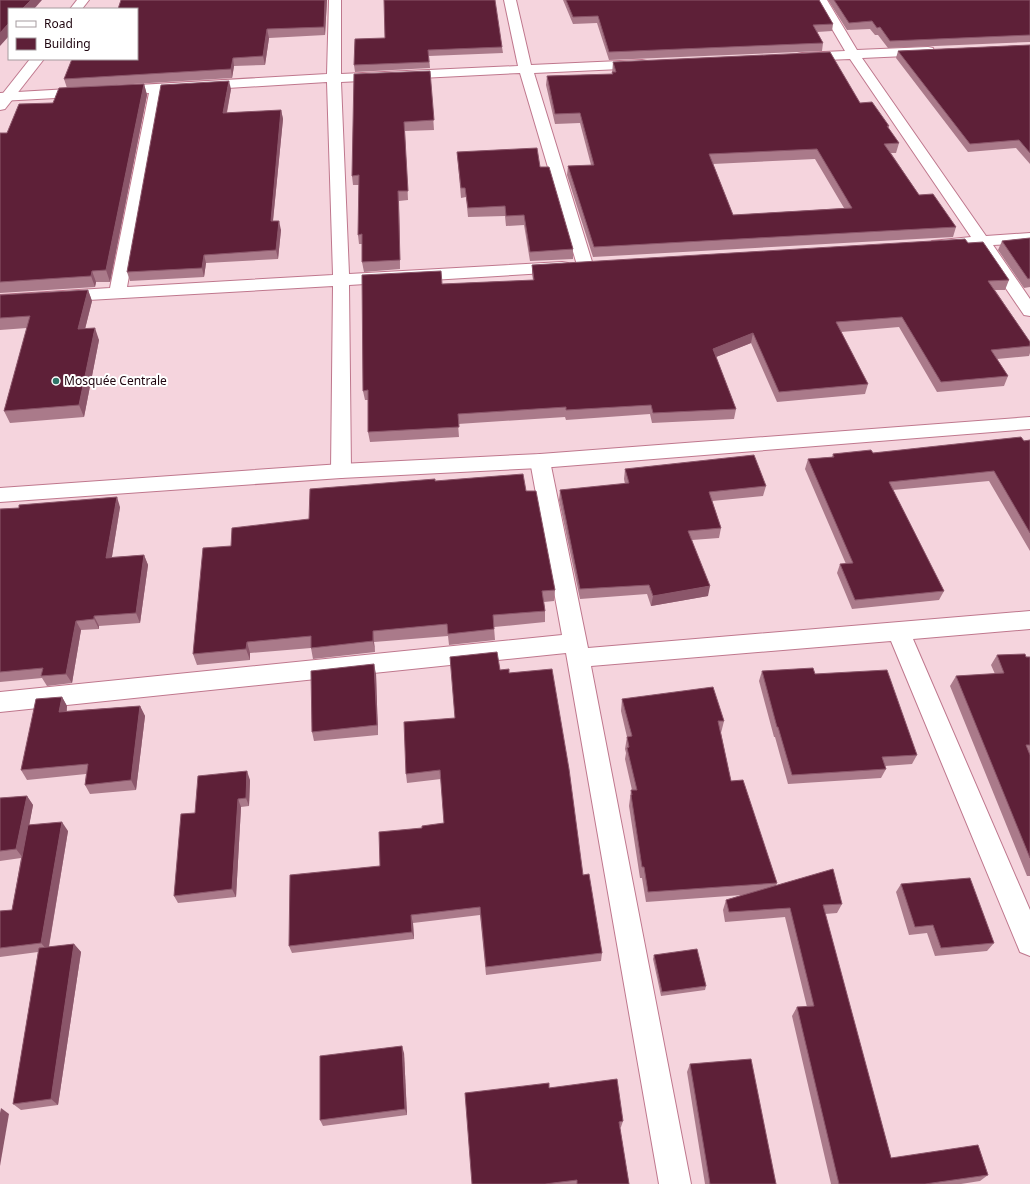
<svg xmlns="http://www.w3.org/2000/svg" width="1030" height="1184" font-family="'Noto Sans',sans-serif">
	<rect width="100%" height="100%" fill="#f5d4dd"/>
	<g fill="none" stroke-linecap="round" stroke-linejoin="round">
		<g stroke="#bf778d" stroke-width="2">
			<g id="minor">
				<path d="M329,0H341V74L518,66L504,0H516L531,65L642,60L647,61L649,64L647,67L642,68L534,73L593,265L591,269L585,270L579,269L577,265L520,73L341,82L349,274L562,262L568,263L570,267L568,271L562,272L349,285L351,471L348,476L341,478L334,476L331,471L333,286L0,305V295L110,288L149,93L0,101V93L327,74ZM327,82L333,275L127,287L162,92Z"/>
				<polygon points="815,0 827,0 857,50 928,47 933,48 934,51 933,54 928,55 862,58 986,236 1030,233 1030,243 993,245 1030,299 1030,316 1024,315 977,246 938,249 932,247 930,244 932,241 971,237 850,59 802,61 797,60 795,57 797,54 802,53 845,51"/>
				<polygon points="540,454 547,456 550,461 588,648 1030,611 1030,629 913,639 1030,910 1030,956 1020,952 891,641 591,666 691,1184 659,1184 566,653 0,712 0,692 562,635 530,461 533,456"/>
			</g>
		</g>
		<g stroke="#bf778d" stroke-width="2">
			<g id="major">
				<polygon points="77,0 89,0 82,9 70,9"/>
				<polygon points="30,59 44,59 5,109 0,110 0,97"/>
				<polygon points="1030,417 1030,429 540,468 341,478 0,502 0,488 341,464 540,454"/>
			</g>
		</g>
		<use href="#minor" fill="#fff" fill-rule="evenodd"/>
		<use href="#major" fill="#fff" fill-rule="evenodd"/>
	</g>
	<g fill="#aa7a8a" fill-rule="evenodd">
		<polygon points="121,0 327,0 325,35 269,38 265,65 234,66 232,78 67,88 64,79 137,59"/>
		<polygon points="563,0 819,0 833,24 832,31 817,32 823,43 822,51 609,60 597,23 573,24"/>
		<polygon points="828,0 1030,0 1030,42 888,48 878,35 875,35 870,29 847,30"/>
		<polygon points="355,39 502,47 503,53 429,56 430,68 355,72 354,65"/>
		<polygon points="1030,45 1030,164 1016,148 968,152 896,58 898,51"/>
		<path d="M613,62L860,103L889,126L888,128L899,143L896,153H891L919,195L956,227L953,237L593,257L567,175L568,166L591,165L580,123L555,124L546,85L547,76L612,74ZM815,159L844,208L733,215L713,164Z"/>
		<polygon points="430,71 434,130 405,131 408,200 399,201 400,269 364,272 362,262 362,244 359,244 358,235 359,185 353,185 352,176"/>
		<polygon points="144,84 147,95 110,282 96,282 95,287 0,293 0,133 7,133 53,103"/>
		<polygon points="231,89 227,113 281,110 283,119 273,221 281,230 278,259 206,263 204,277 130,281 127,272"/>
		<polygon points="457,152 540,167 573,249 573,259 530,261 524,225 506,226 505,216 468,217 466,197 461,198"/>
		<polygon points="1030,238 1030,287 1024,288 998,250 1002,241"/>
		<polygon points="968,243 1009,280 1005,290 995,290 1030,342 1030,353 1029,356 997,359 1008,376 1004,386 937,392 899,327 841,332 868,384 865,394 777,402 751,343 716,357 736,409 734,419 652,423 650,414 566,420 565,417 458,424 459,437 370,442 368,432 368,400 365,400 363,391 442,284 533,280 532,274 532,265"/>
		<polygon points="88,290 92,301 85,329 99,340 84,417 10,423 4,411 27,328 0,330 0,295"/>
		<polygon points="1030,440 1030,551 989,481 893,490 944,591 939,600 852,609 837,573 840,564 846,564 805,469 808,459 832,457 833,454 873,453"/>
		<polygon points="625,469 766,486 763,496 712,501 721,528 719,538 692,540 708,596 651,606 647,594 580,599 559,500 560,490 625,484 624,479"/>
		<polygon points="435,481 526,491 555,590 554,601 544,602 545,611 545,622 494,627 495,640 449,645 448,636 374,642 375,652 313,659 311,648 250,653 250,660 197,665 193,654 231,546 309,519"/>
		<polygon points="120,507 112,557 144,555 148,565 140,623 99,626 99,629 81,630 72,683 47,686 42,678 0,682 0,509"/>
		<polygon points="997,655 1030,657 1030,876 1027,876 950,686 956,676 995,674 991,665"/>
		<polygon points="500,670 509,673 583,875 602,953 601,961 486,975 480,915 413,923 414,939 292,953 289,946 422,828 444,823 441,779 407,783 406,774 455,718"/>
		<polygon points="762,671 815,674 917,755 912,764 885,766 886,769 881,778 788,784 775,737 774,737 759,681"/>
		<polygon points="376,674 378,735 314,741 312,732"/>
		<polygon points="62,697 67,706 67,711 140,706 145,716 136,790 90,794 85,785 86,774 27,780 21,770"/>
		<polygon points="622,699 724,721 721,733 731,781 777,883 776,886 842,904 837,913 825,914 891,1158 988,1175 980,1181 961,1184 831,1184 792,1016 797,1007 807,1007 785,917 725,922 723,910 726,900 742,895 646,902 642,878 640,878 629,806 631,790 632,790 625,759 626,753 625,749 627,737 621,711"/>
		<polygon points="250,780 249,806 241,807 236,897 178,903 174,896"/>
		<polygon points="27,796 33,805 29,825 68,831 49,947 74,944 81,952 58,1105 21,1110 13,1104 38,952 0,957 0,911 12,910 21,858 0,861 0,798"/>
		<polygon points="901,884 994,943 987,951 935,956 927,933 909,935 896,892"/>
		<polygon points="654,955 706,986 705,990 661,996 653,959"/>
		<polygon points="404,1053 407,1115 323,1126 320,1120"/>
		<polygon points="690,1064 776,1184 705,1184 687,1072"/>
		<polygon points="549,1088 623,1121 621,1127 620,1128 629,1184 472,1184"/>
	</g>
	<g fill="#8b566a">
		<polygon points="31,0 42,0 34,9 22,9"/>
		<polygon points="325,0 327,0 325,35 324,27"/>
		<polygon points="9,23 9,36 0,46 0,33"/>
		<polygon points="267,29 269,38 265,65 263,56"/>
		<polygon points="233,58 234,66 232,78 231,69"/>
		<polygon points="229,81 231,89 225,121 223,113"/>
		<polygon points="144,84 147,95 110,282 106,270"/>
		<polygon points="281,110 283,119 272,230 271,221"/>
		<polygon points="398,191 399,201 400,269 400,260"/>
		<polygon points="279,221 281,230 278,259 276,250"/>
		<polygon points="204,255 206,263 204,277 202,268"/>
		<polygon points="92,271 96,282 95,287 91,276"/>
		<polygon points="88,290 92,301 82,341 78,329"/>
		<polygon points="95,328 99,340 84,417 79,405"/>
		<polygon points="753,333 751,343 711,359 713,349"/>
		<polygon points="117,497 120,507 110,568 106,558"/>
		<polygon points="144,555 148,565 140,623 136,613"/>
		<polygon points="710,586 708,596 651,606 653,596"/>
		<polygon points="94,616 99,626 99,629 94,619"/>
		<polygon points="76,621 81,630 72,683 66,674"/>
		<polygon points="373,631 374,642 375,652 373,641"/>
		<polygon points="247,642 250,653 250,660 246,649"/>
		<polygon points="374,664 376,674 378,735 377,725"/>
		<polygon points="62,697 67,706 65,722 59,712"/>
		<polygon points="140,706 145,716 136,790 131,780"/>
		<polygon points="247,771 250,780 249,806 246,798"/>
		<polygon points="27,796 33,805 23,858 16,849"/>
		<polygon points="238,799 241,807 236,897 232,889"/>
		<polygon points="62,822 68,831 48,951 41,943"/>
		<polygon points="411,915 413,923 414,939 412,932"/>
		<polygon points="74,944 81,952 58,1105 51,1099"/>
		<polygon points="402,1046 404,1053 407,1115 405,1109"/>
		<polygon points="1,1108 9,1114 0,1166 0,1113"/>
	</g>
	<g fill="#5e2038" stroke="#8b566a" fill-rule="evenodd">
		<polygon points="0,0 31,0 22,9 9,9 9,23 0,33"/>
		<polygon points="121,0 325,0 324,27 267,29 263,56 233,58 231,69 64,79 72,59 137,59 137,9 118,9"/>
		<polygon points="384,0 495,0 502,47 428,50 429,62 354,65 355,39 385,38"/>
		<polygon points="566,0 819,0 833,24 813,25 823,43 609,52 598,16 573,17"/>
		<polygon points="834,0 1030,0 1030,35 890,41 880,27 877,28 872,21 849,23"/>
		<polygon points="1030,45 1030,153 1019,140 970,144 898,51"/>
		<path d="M830,52L860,103L872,102L889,126H887L899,143L884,144L919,195L933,194L956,227L594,247L568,166L594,165L580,113L555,114L547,76L613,74L612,72H616L613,62ZM817,149L852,208L733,215L709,154Z"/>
		<polygon points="430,71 434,120 404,122 408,191 398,191 400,260 362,262 362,234 358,235 359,175 352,176 354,74"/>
		<polygon points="229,81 223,113 281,110 271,221 279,221 276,250 204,255 202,268 127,272 161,85"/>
		<polygon points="144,84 106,270 92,271 91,276 0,282 0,133 7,133 19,104 53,103 59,88"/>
		<polygon points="537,148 540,167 549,167 573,249 530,252 524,215 506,216 505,206 468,208 465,188 461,188 457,152"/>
		<polygon points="1030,238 1030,278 1028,279 1002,241"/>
		<polygon points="965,239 968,243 983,242 1009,280 988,281 1030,342 1030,346 991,350 1008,376 941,382 902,317 836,322 868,384 779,392 753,333 713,349 736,409 653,413 651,405 566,410 566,407 458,414 459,427 368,432 368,390 363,391 362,275 441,271 442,284 534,280 532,265"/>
		<polygon points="88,290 78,329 95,328 79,405 4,411 30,316 0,318 0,295"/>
		<polygon points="1021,437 1024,441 1030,440 1030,533 994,471 889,482 944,591 855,600 840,564 853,563 808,459 834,457 833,454 871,450 873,453"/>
		<polygon points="754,455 766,486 709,492 721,528 688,531 710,586 653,596 649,585 580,589 560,490 629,483 625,469"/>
		<polygon points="523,474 526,491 536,491 555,590 542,591 545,611 493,615 494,629 448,634 447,624 373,631 373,641 311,648 311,636 247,642 246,649 193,654 203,548 231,546 232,528 309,519 310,489 435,479 435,481"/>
		<polygon points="117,497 106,558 144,555 136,613 94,616 94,619 76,621 66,674 41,676 43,668 0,672 0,509 19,508 19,505"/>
		<polygon points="497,652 500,670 509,669 509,673 552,669 569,769 583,875 589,874 602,953 486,967 480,907 411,915 412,932 289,946 290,875 380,866 379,832 422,828 422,826 444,823 440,770 406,774 404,722 455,718 450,657"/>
		<polygon points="1025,654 1026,657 1030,657 1030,745 1026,745 1030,755 1030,858 956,676 1004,673 997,655"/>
		<polygon points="374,664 377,725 312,732 311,671"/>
		<polygon points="813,668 815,674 887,670 917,755 882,757 886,769 792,775 778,727 777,727 762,671"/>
		<polygon points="713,687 724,721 718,721 731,781 743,780 777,883 648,892 644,867 642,867 631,795 632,795 631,790 637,790 627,748 629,747 627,737 632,736 622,699"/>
		<polygon points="62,697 59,712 140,706 131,780 85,785 88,764 21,770 36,699"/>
		<polygon points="247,771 246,798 238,799 232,889 174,896 181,814 195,813 198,776"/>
		<polygon points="27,796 16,849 0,851 0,798"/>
		<polygon points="62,822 41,943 0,948 0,911 12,910 28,825"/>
		<polygon points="833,869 842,904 823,905 891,1158 978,1145 988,1175 925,1184 839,1184 797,1007 814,1006 790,908 729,912 726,900"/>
		<polygon points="970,878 994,943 941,948 933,925 915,927 901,884"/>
		<polygon points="74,944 51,1099 13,1104 39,948"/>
		<polygon points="697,949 706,986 662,992 654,955"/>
		<polygon points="402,1046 405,1109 320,1120 320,1056"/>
		<polygon points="751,1059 776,1184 710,1184 690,1064"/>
		<polygon points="617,1079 623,1121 619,1122 629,1184 577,1184 577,1180 545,1184 472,1184 465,1093 549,1083 549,1088"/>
	</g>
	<circle fill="#2f7468" stroke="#fff" stroke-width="1.5" cx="56" cy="381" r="4"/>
	<g text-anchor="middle" stroke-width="4" stroke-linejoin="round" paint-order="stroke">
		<g font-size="12" fill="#200610" stroke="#fff" text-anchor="start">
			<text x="64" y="385">Mosquée Centrale</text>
		</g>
	</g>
	<rect x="8" y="8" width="130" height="52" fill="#ffffff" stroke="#a69b9f"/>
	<rect x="16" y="21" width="20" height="6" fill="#ffffff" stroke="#a69b9f"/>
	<text x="44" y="28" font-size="12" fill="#200610">Road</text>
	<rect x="16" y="38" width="20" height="12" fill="#5e2038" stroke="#a69b9f"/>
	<text x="44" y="48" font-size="12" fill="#200610">Building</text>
</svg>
